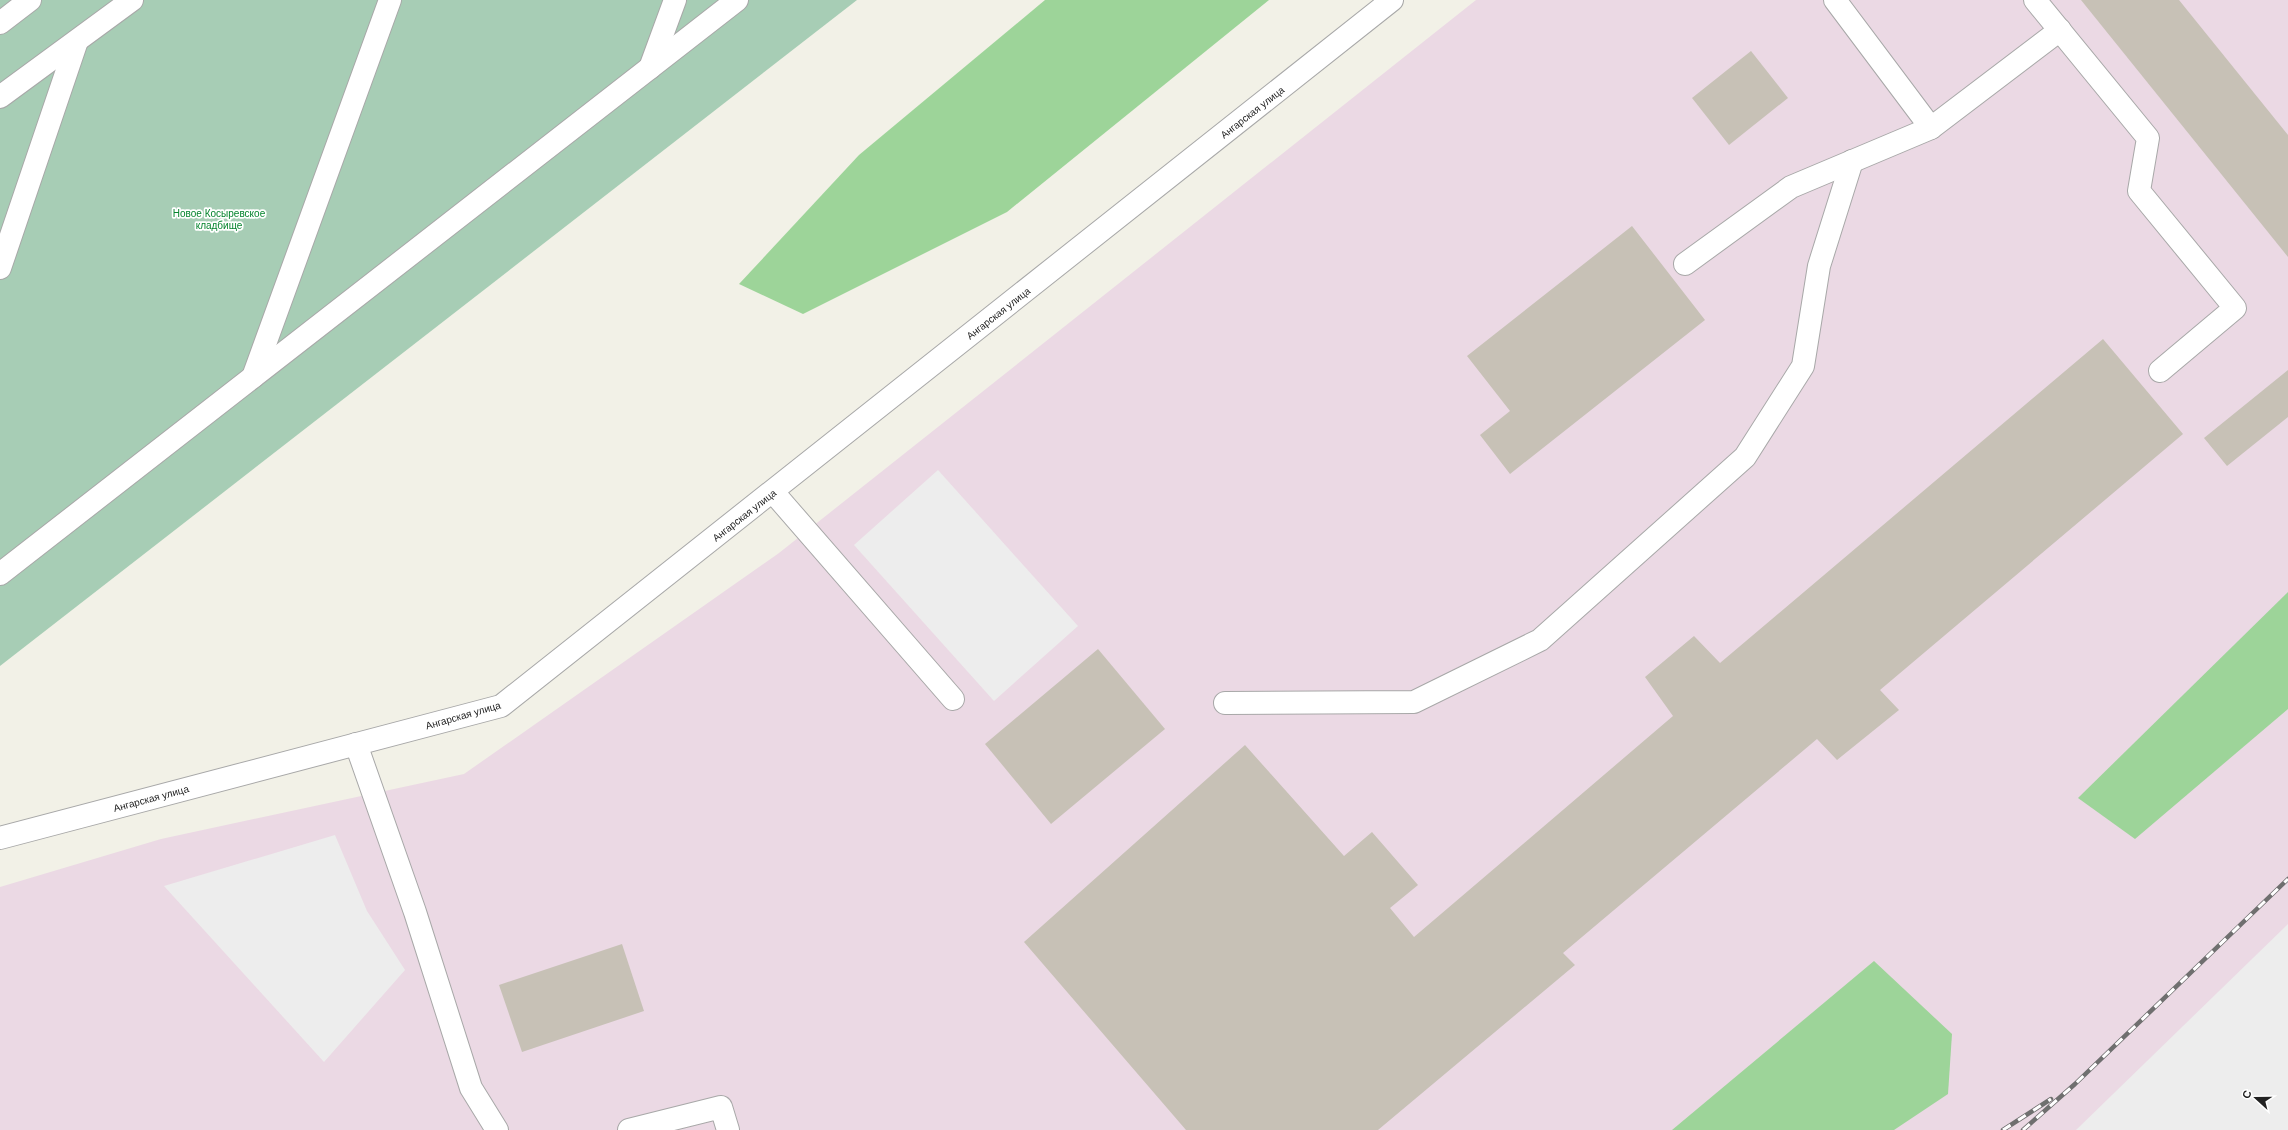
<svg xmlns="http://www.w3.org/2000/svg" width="2288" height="1130" font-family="Helvetica,sans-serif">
	<rect width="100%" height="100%" fill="#f2f1e7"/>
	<polygon fill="#ebd9e4" points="1476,0 2288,0 2288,1130 0,1130 0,887 161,839 464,774 779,553"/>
	<g fill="#9dd499">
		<polygon points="1045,0 1269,0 1007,212 803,314 739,284 859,155"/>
		<polygon points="2288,592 2288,709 2135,839 2078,798"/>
		<polygon points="1874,961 1952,1034 1948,1094 1894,1130 1672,1130"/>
	</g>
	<polygon fill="#a7cdb5" points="0,0 857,0 0,666"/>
	<g fill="#ededed">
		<polygon points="938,470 1078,626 994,701 854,545"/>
		<polygon points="335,835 367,911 405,970 324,1062 164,886"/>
		<polygon points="2288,924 2288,1130 2076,1130"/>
	</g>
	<g fill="#c7c1b6">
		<polygon points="2081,0 2179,0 2288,135 2288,257"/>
		<polygon points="1751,51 1788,98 1729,145 1692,98"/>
		<polygon points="1632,226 1705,320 1510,474 1480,435 1510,411 1467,356"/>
		<polygon points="2103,339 2183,434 1880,690 1899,710 1837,760 1817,739 1563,953 1575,965 1378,1130 1186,1130 1024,942 1245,745 1344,856 1372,832 1418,885 1390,908 1414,937 1673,716 1645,677 1694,636 1720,663"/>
		<polygon points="2288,370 2288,417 2227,466 2204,438"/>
		<polygon points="1098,649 1165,729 1051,824 985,744"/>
		<polygon points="622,944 644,1011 522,1052 499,985"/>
	</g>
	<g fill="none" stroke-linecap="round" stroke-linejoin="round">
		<g stroke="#a8a8a8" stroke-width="24">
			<g id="minor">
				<polyline points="1835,0 1931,128 2060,30"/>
				<polyline points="2035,0 2148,138 2139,191 2235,308 2160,371"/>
				<polyline points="0,23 30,0"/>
				<polyline points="650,68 675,0"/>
				<polyline points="0,97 132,0"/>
				<polyline points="1685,264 1791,187 1931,128"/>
				<polyline points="0,268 77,41"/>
				<polyline points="253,377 390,0"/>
				<polyline points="773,492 953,699"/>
				<polyline points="0,574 737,0"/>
				<polyline points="1225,703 1414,702 1540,640 1745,457 1803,366 1819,266 1852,161"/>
				<polyline points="356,744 415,912 471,1088 497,1130"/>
				<polyline points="0,838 501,706 1392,0"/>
				<polyline points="629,1130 721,1107 728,1130"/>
			</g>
		</g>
		<use href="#minor" stroke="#fff" stroke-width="22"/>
		<g stroke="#6f6f6f" stroke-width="4.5">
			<g id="rail">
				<polyline points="2003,1130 2051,1099"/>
				<polyline points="2023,1130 2075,1084 2288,879"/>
			</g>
		</g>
		<use href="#rail" stroke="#fff" stroke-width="3" stroke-dasharray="9" stroke-linecap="butt"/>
	</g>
	<g text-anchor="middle" stroke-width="3.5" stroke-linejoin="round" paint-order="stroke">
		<g font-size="10" fill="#212121" stroke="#fff">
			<text transform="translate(1252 112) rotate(-38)" y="4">Ангарская улица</text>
			<text transform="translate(998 313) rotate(-38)" y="4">Ангарская улица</text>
			<text transform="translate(744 515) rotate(-38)" y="4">Ангарская улица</text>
			<text transform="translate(463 715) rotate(-16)" y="4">Ангарская улица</text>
			<text transform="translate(151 798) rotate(-15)" y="4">Ангарская улица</text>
		</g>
		<g font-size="10" fill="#05842d" stroke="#fff">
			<text x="219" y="217">Новое Косыревское<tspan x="219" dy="12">кладбище</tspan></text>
		</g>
	</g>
	<g transform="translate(2256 1098) rotate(291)" stroke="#ffffff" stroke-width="3" paint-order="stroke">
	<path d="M0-3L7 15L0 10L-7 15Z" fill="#212121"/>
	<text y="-6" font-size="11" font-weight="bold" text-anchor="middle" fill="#212121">С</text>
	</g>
</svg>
